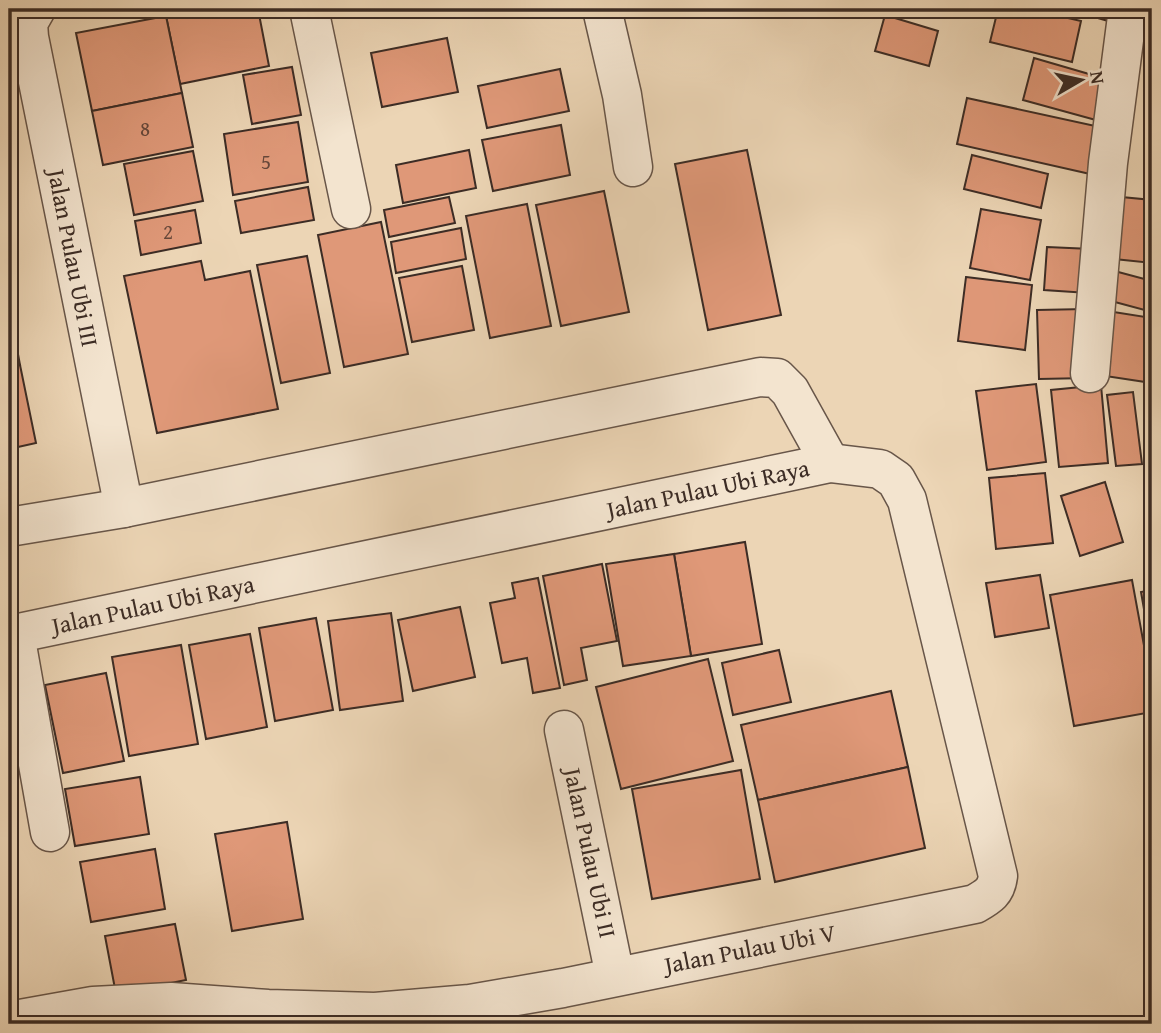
<svg xmlns="http://www.w3.org/2000/svg" width="1161" height="1033" font-family="'Gentium Book Plus',serif">
	<rect width="100%" height="100%" fill="#ecd5b5"/>
	<filter id="stains"><feTurbulence type="fractalNoise" baseFrequency=".00286" numOctaves="4"/><feColorMatrix values="0 0 0 0 .2 0 0 0 0 .09 0 0 0 0 .02 0 0 0 .5 -.17"/></filter>
	<radialGradient id="worn" r=".72"><stop offset=".6" stop-color="#630" stop-opacity="0"/><stop offset="1" stop-color="#630" stop-opacity=".3"/></radialGradient>
	<g fill="#df9878" stroke="#3c2c25" stroke-width="2">
		<polygon points="202,9 258,9 269,66 180,84 166,16"/>
		<polygon points="998,9 1029,9 1081,21 1072,62 990,42"/>
		<polygon points="1067,9 1111,9 1108,21"/>
		<polygon points="885,15 938,31 929,66 875,51"/>
		<polygon points="166,16 182,93 92,111 76,33"/>
		<polygon points="447,38 458,92 382,107 371,53"/>
		<polygon points="1034,58 1113,81 1103,122 1023,100"/>
		<polygon points="292,67 301,115 252,124 243,75"/>
		<polygon points="560,69 569,111 487,128 478,86"/>
		<polygon points="182,93 193,147 103,165 92,111"/>
		<polygon points="967,98 1109,129 1099,176 957,144"/>
		<polygon points="298,122 308,182 233,195 224,134"/>
		<polygon points="561,125 570,175 493,191 482,140"/>
		<polygon points="469,150 476,188 403,203 396,165"/>
		<polygon points="747,150 781,315 708,330 675,164"/>
		<polygon points="193,151 203,201 134,215 124,164"/>
		<polygon points="972,155 1048,174 1041,208 964,189"/>
		<polygon points="308,187 314,220 241,233 235,201"/>
		<polygon points="604,191 629,312 561,326 536,205"/>
		<polygon points="1111,196 1152,200 1152,263 1105,258"/>
		<polygon points="449,197 455,223 389,237 384,210"/>
		<polygon points="527,204 551,326 490,338 466,216"/>
		<polygon points="981,209 1041,220 1030,280 970,268"/>
		<polygon points="195,210 201,243 141,255 135,221"/>
		<polygon points="381,222 408,354 344,367 318,235"/>
		<polygon points="461,228 466,259 396,273 391,242"/>
		<polygon points="1047,247 1091,249 1088,293 1044,290"/>
		<polygon points="307,256 330,373 281,383 257,265"/>
		<polygon points="201,261 205,280 250,271 278,409 157,433 124,276"/>
		<polygon points="462,266 474,330 412,342 399,278"/>
		<polygon points="1107,269 1152,281 1152,312 1100,298"/>
		<polygon points="966,277 1032,285 1025,350 958,341"/>
		<polygon points="9,305 20,365 9,367"/>
		<polygon points="1086,309 1088,378 1039,379 1037,310"/>
		<polygon points="1101,310 1152,318 1152,383 1092,374"/>
		<polygon points="20,365 36,443 9,449 9,367"/>
		<polygon points="1036,384 1046,462 987,470 976,391"/>
		<polygon points="1101,385 1108,463 1059,467 1051,390"/>
		<polygon points="1133,392 1142,464 1116,466 1107,395"/>
		<polygon points="1045,473 1053,543 996,549 989,478"/>
		<polygon points="1105,482 1123,542 1080,556 1061,496"/>
		<polygon points="745,542 762,644 691,656 674,554"/>
		<polygon points="674,554 691,656 623,666 606,564"/>
		<polygon points="602,564 617,641 581,648 587,680 564,685 543,576"/>
		<polygon points="1040,575 1049,628 995,637 986,583"/>
		<polygon points="538,578 560,688 533,693 527,658 502,663 490,603 515,598 512,583"/>
		<polygon points="1132,580 1152,689 1152,712 1074,726 1050,595"/>
		<polygon points="1152,590 1152,655 1141,592"/>
		<polygon points="460,607 475,677 413,691 398,620"/>
		<polygon points="391,613 403,701 340,710 328,621"/>
		<polygon points="316,618 333,710 275,721 259,628"/>
		<polygon points="250,634 267,727 206,739 189,645"/>
		<polygon points="181,645 198,744 129,756 112,657"/>
		<polygon points="779,650 791,702 733,715 722,663"/>
		<polygon points="708,659 733,761 621,789 596,687"/>
		<polygon points="106,673 124,761 63,773 45,685"/>
		<polygon points="891,691 908,767 758,800 741,725"/>
		<polygon points="908,767 925,848 775,882 758,800"/>
		<polygon points="741,770 760,879 652,899 632,789"/>
		<polygon points="140,777 149,834 75,846 65,789"/>
		<polygon points="287,822 303,919 232,931 215,834"/>
		<polygon points="155,849 165,909 91,922 80,862"/>
		<polygon points="175,924 186,980 116,994 105,936"/>
	</g>
	<g fill="none" stroke-linecap="round" stroke-linejoin="round">
		<g stroke="#685649" stroke-width="41">
			<g id="street">
				<polyline points="36,9 28,23 29,37 124,508"/>
				<polyline points="309,9 351,209"/>
				<polyline points="602,9 622,95 633,167"/>
				<polyline points="1090,373 1108,163 1128,9"/>
				<polyline points="9,527 124,508 760,377 777,378 790,391 830,463"/>
				<polyline points="15,634 50,832"/>
				<path d="M9,635L830,463L880,469L896,480L907,500L998,876C996,892 989,896 975,904L563,988L470,1004L375,1012L268,1009L171,1002L93,1006L9,1021"/>
				<polyline points="564,730 615,976"/>
			</g>
		</g>
		<use href="#street" stroke="#f3e4cf" stroke-width="38"/>
	</g>
	<g text-anchor="middle" stroke-width="5" stroke-linejoin="round" paint-order="stroke">
		<g font-size="21" fill="#65473a">
			<text x="145" y="136">8</text>
			<text x="266" y="169">5</text>
			<text x="168" y="239">2</text>
		</g>
		<g font-size="24" fill="#3c2c25" stroke="#f3e4cf">
			<text transform="translate(73 258) rotate(79)" y="8">Jalan Pulau Ubi III</text>
			<text transform="translate(708 489) rotate(-12)" y="8">Jalan Pulau Ubi Raya</text>
			<text transform="translate(153 605) rotate(-12)" y="8">Jalan Pulau Ubi Raya</text>
			<text transform="translate(590 853) rotate(78)" y="8">Jalan Pulau Ubi II</text>
			<text transform="translate(750 949) rotate(-11)" y="8">Jalan Pulau Ubi V</text>
		</g>
	</g>
	<rect width="1161" height="1033" fill="none" stroke="#ecd5b5" stroke-width="35"/>
	<rect x="10" y="10" width="1140" height="1012" fill="none" stroke="#3c2c25" stroke-width="3.5"/>
	<rect x="18" y="18" width="1126" height="998" fill="none" stroke="#3c2c25" stroke-width="2"/>
	<g transform="translate(1081 80) rotate(81)" stroke="#f3e4cf" stroke-width="5" paint-order="stroke">
	<path d="M0-5L12 26L0 18L-12 26Z" fill="#3c2c25"/>
	<text y="-10" font-size="19" font-weight="bold" text-anchor="middle" fill="#3c2c25">N</text>
	</g>
	<rect width="100%" height="100%" filter="url(#stains)"/>
	<rect width="100%" height="100%" fill="url(#worn)"/>
</svg>
